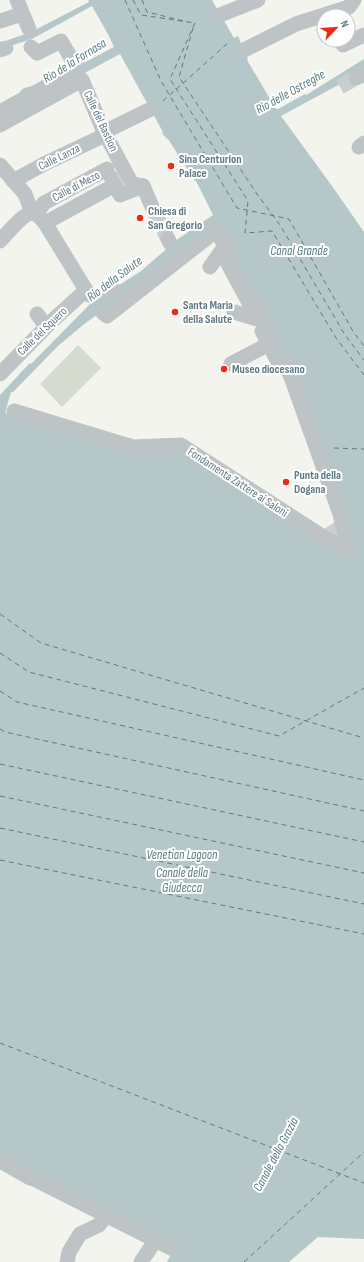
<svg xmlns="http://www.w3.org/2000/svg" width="364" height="1262" font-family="'Sofia Sans Condensed',sans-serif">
	<rect width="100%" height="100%" fill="#f4f4ef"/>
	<polygon fill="#d6dbd0" points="78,345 101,368 62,407 40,384"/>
	<path fill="#b6c7c9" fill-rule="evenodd" d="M88,0H212L234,38L238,36L248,59L247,60L276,109H278L305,94L306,95L364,59V71L281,116L332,186L364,232V1239L318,1237L289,1262H167L176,1245L0,1155V395L26,367L30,363L31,364L90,304L141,271L178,239L213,215L196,181H195L168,139H167L162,133L163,132L120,54L81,75L78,66L114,47L109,36L92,6L32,39L0,49L8,40L31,32L89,2ZM218,226L250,299L280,360L347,553L180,450H133L5,413L11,392H13L58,346L83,325Z"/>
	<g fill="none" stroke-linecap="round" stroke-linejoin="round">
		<g stroke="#5c7c80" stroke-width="1" stroke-dasharray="5 4" stroke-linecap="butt">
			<polyline points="125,0 161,81 237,208 289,219 354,333 364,346"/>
			<polyline points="133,0 141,15 195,23"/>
			<polyline points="142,0 147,12 188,22"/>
			<polyline points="195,23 170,79 248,201 245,233 272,231 336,338 364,375"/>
			<polyline points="193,28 179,77 257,194 280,225 345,335 364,360"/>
			<polyline points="163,101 228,43"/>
			<polyline points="334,448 364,449"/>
			<polyline points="0,614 41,643 364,738"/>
			<polyline points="0,653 29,672 279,736 364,688"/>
			<polyline points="0,691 17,702 364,780"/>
			<polyline points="0,729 5,732 364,811"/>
			<polyline points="0,764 364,842"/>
			<polyline points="0,796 364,873"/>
			<polyline points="0,828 364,904"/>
			<polyline points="0,860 364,934"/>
			<polyline points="0,1043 364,1183"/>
			<polyline points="244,1262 364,1152"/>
		</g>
		<g stroke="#c8cfce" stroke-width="15" stroke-dasharray="15 8" stroke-linecap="butt">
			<polyline points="340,87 356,78"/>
			<polyline points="153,209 168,239"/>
			<polyline points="329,535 339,528"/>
		</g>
		<g stroke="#bec4c6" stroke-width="15">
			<polyline points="17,0 29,29"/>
			<polyline points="220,15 258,0"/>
			<polyline points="0,21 22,14"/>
			<polyline points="340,40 343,45 364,35"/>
			<polyline points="31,47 37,53 61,41 77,68"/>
			<polyline points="0,50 6,48"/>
			<polyline points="244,50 296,24 349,7 354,0"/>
			<polyline points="356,78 364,74"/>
			<polyline points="0,112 25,98 27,95 35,93 71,72"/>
			<polyline points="0,125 82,80 104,132 132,184 143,186"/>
			<polyline points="104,132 151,109"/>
			<polyline points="359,147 364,143"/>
			<polyline points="0,165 25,194 32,213"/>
			<polyline points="111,177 120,195 143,186"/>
			<polyline points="13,181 44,164 105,135"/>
			<polyline points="143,186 153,209"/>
			<polyline points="36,214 44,203 107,169"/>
			<polyline points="45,223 115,185"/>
			<polyline points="168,239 170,243"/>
			<path d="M0,241C7,234 24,212 33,213C38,214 42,220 45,223L89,295"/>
			<polyline points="210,267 227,243"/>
			<polyline points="102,294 113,288"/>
			<polyline points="234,312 264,321"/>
			<polyline points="37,314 46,326"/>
			<polyline points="231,364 269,344"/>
			<polyline points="0,374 52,321 86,290"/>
			<polyline points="14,411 133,447 181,445 325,538 338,545 349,549 340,514 291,377 284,362 279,364 262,331 268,329 254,300 249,303 226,260 230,258 217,230 107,316 103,313"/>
			<polyline points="0,1161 30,1178"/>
			<polyline points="34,1179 173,1249"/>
			<polyline points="67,1262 69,1252 80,1234 99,1225 106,1216"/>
			<polyline points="141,1262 155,1241"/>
		</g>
	</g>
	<g fill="#ed2917" stroke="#fff" stroke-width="1.5">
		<circle cx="171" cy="166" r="4"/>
		<circle cx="140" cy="218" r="4"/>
		<circle cx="175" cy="312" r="4"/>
		<circle cx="224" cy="369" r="4"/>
		<circle cx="286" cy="482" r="4"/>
	</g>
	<g text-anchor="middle" stroke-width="4" stroke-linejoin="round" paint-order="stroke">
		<g font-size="12" fill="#617982" stroke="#fff">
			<text transform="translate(101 121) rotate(65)" y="4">Calle del Bastion</text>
			<text transform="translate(59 157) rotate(-26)" y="4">Calle Lanza</text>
			<text transform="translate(76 186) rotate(-28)" y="4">Calle di Mezo</text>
			<text transform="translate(42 331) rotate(-44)" y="4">Calle del Squero</text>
			<text transform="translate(238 482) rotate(33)" y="4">Fondamenta Zattere ai Saloni</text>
		</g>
		<g font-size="12" font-weight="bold" fill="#617982" stroke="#fff" text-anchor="start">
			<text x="179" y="163">Sina Centurion<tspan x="179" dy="14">Palace</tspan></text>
			<text x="148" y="215">Chiesa di<tspan x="148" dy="14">San Gregorio</tspan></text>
			<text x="183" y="309">Santa Maria<tspan x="183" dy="14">della Salute</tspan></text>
			<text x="232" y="373">Museo diocesano</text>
			<text x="294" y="479">Punta della<tspan x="294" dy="14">Dogana</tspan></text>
		</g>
		<g font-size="13" font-style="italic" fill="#5c7c80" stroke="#fff">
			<text transform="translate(74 60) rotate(-32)" y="5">Rio de la Fornasa</text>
			<text transform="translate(290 91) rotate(-29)" y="5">Rio delle Ostreghe</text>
			<text x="299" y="255">Canal Grande</text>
			<text transform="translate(114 278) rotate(-37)" y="5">Rio della Salute</text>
			<text x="182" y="859">Venetian Lagoon</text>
			<text x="182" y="877">Canale della<tspan x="182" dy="15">Giudecca</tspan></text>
			<text transform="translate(275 1154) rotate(-62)" y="5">Canale della Grazia</text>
		</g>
	</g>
	<g transform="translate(336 28) rotate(65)"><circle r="19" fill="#ffffff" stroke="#c0c9cd"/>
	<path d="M0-3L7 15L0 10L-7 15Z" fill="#ed2917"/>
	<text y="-6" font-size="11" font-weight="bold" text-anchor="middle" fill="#617982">N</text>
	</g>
</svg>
